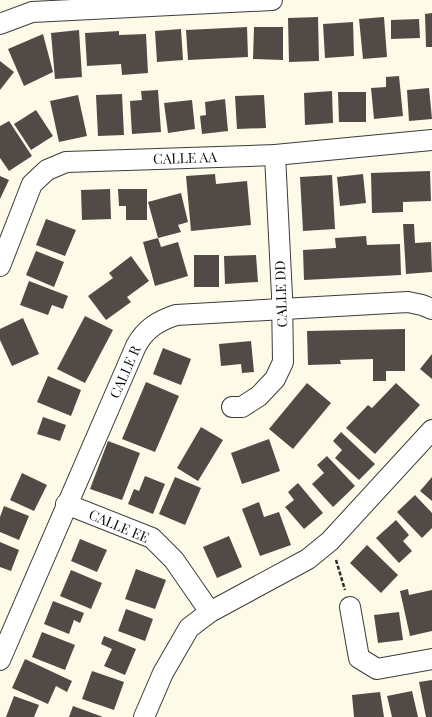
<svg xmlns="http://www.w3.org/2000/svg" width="432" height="717" font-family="'Playfair Display',serif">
	<rect width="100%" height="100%" fill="#fdfae7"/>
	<g fill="#514b47">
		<polygon points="432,13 432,47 426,47 425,14"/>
		<polygon points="318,17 319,61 289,62 288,18"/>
		<polygon points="384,17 387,57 363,59 359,19"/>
		<polygon points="419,19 420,38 391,39 391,20"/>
		<polygon points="353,22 354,56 325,58 323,24"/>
		<polygon points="247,27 248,57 188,60 186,30"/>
		<polygon points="254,27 283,27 283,60 253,59"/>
		<polygon points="181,29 183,60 157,62 155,31"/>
		<polygon points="79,30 82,77 55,79 51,33"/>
		<polygon points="119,31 119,35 146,34 148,73 122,75 121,64 87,66 85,33"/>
		<polygon points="43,34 53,72 24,86 8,49"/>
		<polygon points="0,61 14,72 0,90"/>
		<polygon points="399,76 403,116 374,119 371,88 386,87 386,77"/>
		<polygon points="429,88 432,119 409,121 407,90"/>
		<polygon points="158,90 161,132 132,134 130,101 142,100 141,91"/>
		<polygon points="332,91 333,123 305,125 304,93"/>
		<polygon points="338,92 366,92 366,122 339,122"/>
		<polygon points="122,94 124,135 98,136 96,95"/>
		<polygon points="78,95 87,136 59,142 50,101"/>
		<polygon points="264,95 266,128 237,129 235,96"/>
		<polygon points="225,99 228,131 202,134 200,116 206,115 205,102"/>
		<polygon points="192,100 195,129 168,133 164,103"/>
		<polygon points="36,110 53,136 31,150 14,124"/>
		<polygon points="9,121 32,156 9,171 0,158 0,126"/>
		<polygon points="430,171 431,201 403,202 403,212 372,213 371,173"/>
		<polygon points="215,174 216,184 247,181 251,225 191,231 186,176"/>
		<polygon points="363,174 366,203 340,206 337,177"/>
		<polygon points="332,175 335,229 303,231 300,177"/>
		<polygon points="0,176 9,180 0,199"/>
		<polygon points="110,189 111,219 82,220 81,190"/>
		<polygon points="118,189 147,189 147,220 126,220 126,206 119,206"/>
		<polygon points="181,193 188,222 178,225 181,232 158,238 148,202"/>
		<polygon points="46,219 76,230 65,256 36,245"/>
		<polygon points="403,224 414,224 415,243 431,242 432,272 406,274"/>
		<polygon points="366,236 367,245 400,244 401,275 304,280 303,250 336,248 335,238"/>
		<polygon points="158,238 161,247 178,242 188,276 155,286 143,242"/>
		<polygon points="36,251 64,262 54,287 26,275"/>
		<rect x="194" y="255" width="25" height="32"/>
		<polygon points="256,255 258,282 225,284 224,256"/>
		<polygon points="131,256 149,281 127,297 131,302 106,320 88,296 113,278 109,273"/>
		<polygon points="29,281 68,296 63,309 52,305 48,315 20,305"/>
		<polygon points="85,316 113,330 85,383 57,369"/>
		<polygon points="23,318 39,354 12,366 0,340 0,329"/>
		<polygon points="405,329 405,371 386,371 386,381 373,381 373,359 340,360 341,364 308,365 307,331"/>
		<polygon points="251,341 254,372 242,373 241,364 221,366 219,344"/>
		<polygon points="163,348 191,359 181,385 153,374"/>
		<polygon points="432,354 432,379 420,369"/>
		<polygon points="48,376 81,390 71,416 37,402"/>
		<polygon points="146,382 179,396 155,452 122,439"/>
		<polygon points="307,383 331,403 293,449 269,429"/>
		<polygon points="396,383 420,405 375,454 346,428 368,405 372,408"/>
		<polygon points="43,417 66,425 60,441 37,434"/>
		<polygon points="201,427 223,440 198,481 177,468"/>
		<polygon points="341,432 375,464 359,480 335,458 342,450 333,441"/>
		<polygon points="269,439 280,471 242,484 231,453"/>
		<polygon points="108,441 140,453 122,500 90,489"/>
		<polygon points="327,456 355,486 333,507 312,484 324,473 317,465"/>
		<polygon points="22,473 47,485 34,511 10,500"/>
		<polygon points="145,476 165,484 153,514 128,504 134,489 139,491"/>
		<polygon points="175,477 201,488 185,525 159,514"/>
		<polygon points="432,477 432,501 420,491"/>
		<polygon points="298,483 323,513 304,529 285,507 294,500 288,492"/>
		<polygon points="415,495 432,513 432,528 422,538 397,512"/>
		<polygon points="259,502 264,517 279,512 291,545 260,556 242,509"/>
		<polygon points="4,506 29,516 19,540 0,532 0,517"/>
		<polygon points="396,520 409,535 403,541 412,551 399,563 376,538"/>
		<polygon points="229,536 242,567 217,578 203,547"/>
		<polygon points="80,539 107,550 97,572 71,561"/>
		<polygon points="0,542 19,550 11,571 0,567"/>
		<polygon points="367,545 398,575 381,593 350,563"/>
		<polygon points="136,569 166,580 155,609 125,599"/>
		<polygon points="71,570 102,583 91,609 60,596"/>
		<polygon points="408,589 409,595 432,590 432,631 410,636 400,591"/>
		<polygon points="53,601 84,613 80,623 74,620 69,634 44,624"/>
		<polygon points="126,609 153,619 145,641 118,631"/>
		<polygon points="399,612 403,640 378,643 374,615"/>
		<polygon points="42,632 75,645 65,670 32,657"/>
		<polygon points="104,636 136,649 125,675 104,666 112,649 101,644"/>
		<polygon points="25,659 72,681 67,692 56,686 48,704 12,688"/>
		<polygon points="92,671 124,682 114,710 82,699"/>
		<polygon points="432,680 432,717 426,717 419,682"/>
		<polygon points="412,691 418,717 392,717 387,696"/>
		<polygon points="380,692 384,717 354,717 352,695"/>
		<polygon points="14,696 39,705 34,717 6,717"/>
		<polygon points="73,706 103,717 69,717"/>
	</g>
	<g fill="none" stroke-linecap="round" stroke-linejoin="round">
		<g stroke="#3c3c3c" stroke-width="22">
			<g id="street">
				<polyline points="0,24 32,12 272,0"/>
				<polyline points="0,266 32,184 47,170 66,162 275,155 432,140"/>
				<polyline points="232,407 242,407 259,396 275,379 283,362 282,296 275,155"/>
				<polyline points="66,504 152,538 174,560 210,612"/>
				<polyline points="350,607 359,658 377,669 432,659"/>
				<path d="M0,660L136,346C145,329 158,321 176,315L408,302L422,305L432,309"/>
				<polyline points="144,717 163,673 189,628 210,612 308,559 330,541 432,430"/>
			</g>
		</g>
		<polyline stroke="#2b2b2b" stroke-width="2.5" stroke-dasharray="4 2" stroke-linecap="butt" points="336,560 345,590"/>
		<use href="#street" stroke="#fff" stroke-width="20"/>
	</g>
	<g text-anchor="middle" stroke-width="4" stroke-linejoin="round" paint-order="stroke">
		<g font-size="14" fill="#090909" stroke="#fff">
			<text transform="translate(185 158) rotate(-2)" y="5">CALLE AA</text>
			<text transform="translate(281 294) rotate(-92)" y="5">CALLE DD</text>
			<text transform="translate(125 372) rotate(-66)" y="5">CALLE R</text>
			<text transform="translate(119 526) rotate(23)" y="5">CALLE EE</text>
		</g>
	</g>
</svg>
